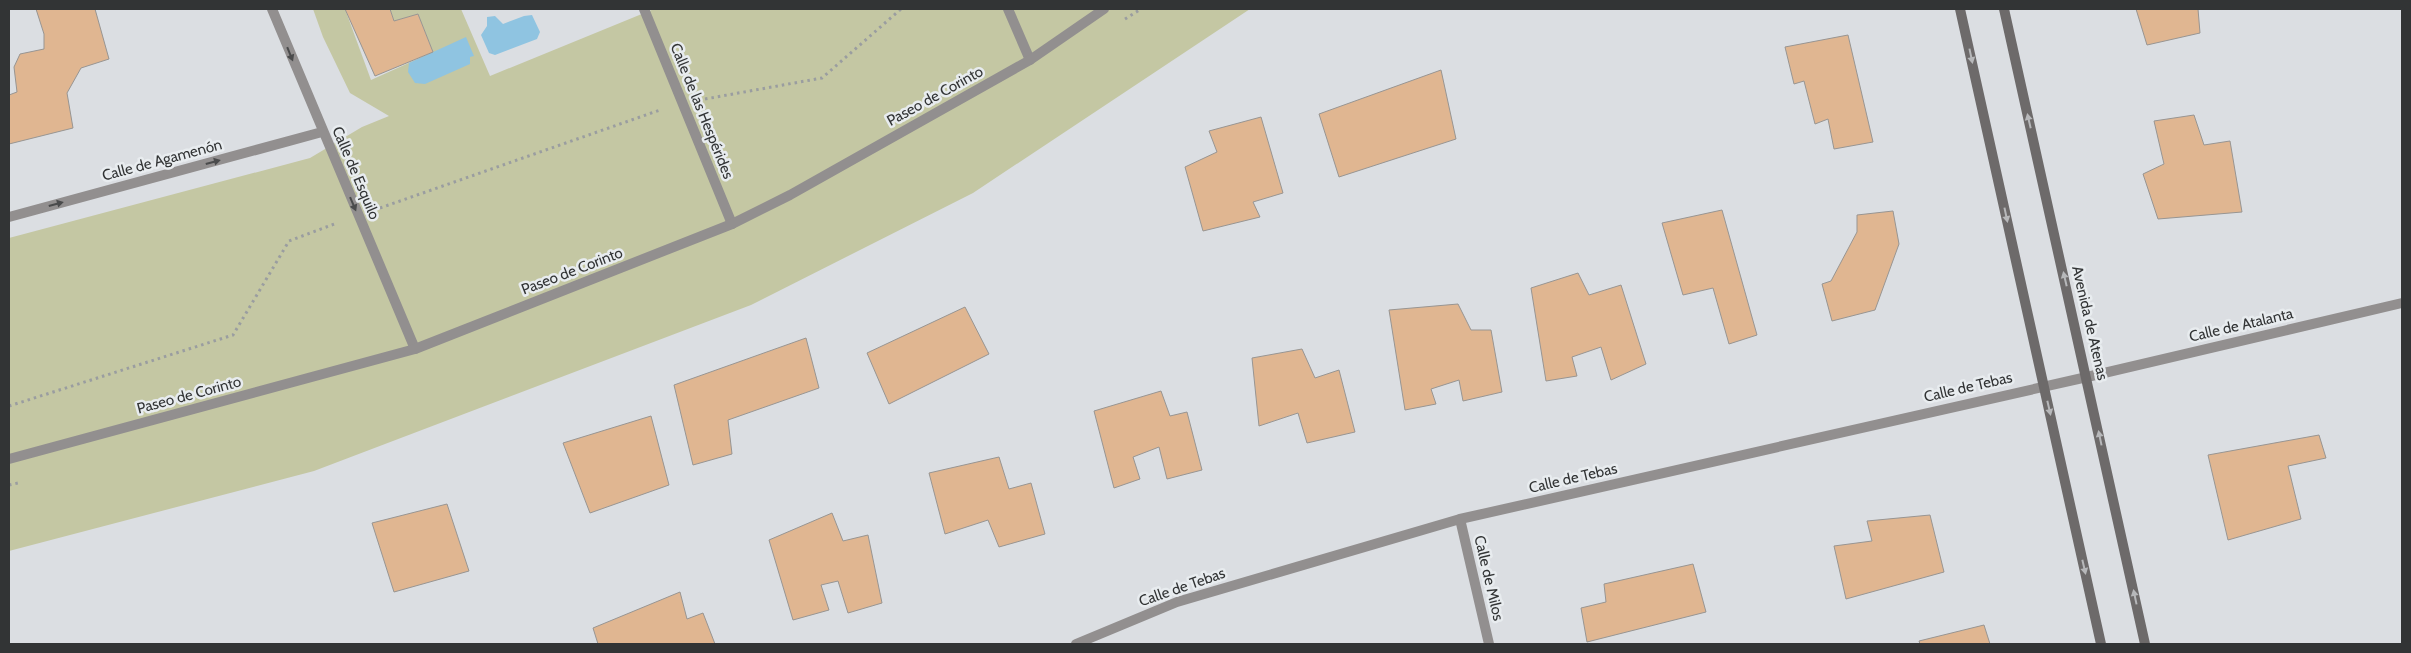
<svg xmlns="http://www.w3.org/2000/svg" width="2411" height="653" font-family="Cabin,sans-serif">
	<rect width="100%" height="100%" fill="#dbdee2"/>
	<polygon fill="#c4c7a3" points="313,9 345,9 371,80 433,52 418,14 394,21 390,9 461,9 490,76 654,9 1250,9 973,193 751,305 314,471 9,551 9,238 310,158 362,127 389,116 350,93 323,37"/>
	<g fill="#8fc4e1">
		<polygon points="532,15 540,32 537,39 495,55 489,53 481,35 487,26 487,17 495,16 503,24 524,16"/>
		<polygon points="466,37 474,56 470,57 470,64 425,84 415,83 408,72 409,63"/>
	</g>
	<g fill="#e0b691" stroke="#989592">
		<polygon points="36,9 95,9 109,59 81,68 67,93 73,128 9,144 9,95 17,92 14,67 20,54 44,49 44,34"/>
		<polygon points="345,9 390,9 394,21 418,14 433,52 375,76"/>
		<polygon points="2136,9 2198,9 2200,33 2147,45"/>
		<polygon points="1848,35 1873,142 1834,149 1828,119 1815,124 1804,81 1794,84 1785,47"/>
		<polygon points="1441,70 1456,139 1339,177 1319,114"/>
		<polygon points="2194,115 2204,145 2230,141 2242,212 2158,219 2143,174 2164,164 2154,121"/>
		<polygon points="1261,117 1283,193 1253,202 1260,217 1203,231 1185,167 1217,152 1209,131"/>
		<polygon points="1722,210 1757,335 1729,344 1713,288 1683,295 1662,223"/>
		<polygon points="1893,211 1899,244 1875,310 1832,321 1822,284 1831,281 1857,232 1857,215"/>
		<polygon points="1578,273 1589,295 1621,285 1646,364 1611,380 1601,347 1572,357 1577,376 1546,381 1531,288"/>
		<polygon points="1458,304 1471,330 1491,330 1502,392 1463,401 1459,380 1431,389 1436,404 1405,410 1389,310"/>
		<polygon points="965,307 989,354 889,404 867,353"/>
		<polygon points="806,338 819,388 728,420 732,454 693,465 674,385"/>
		<polygon points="1302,349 1315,378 1339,370 1355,432 1307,443 1298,413 1259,426 1252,358"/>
		<polygon points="1161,391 1170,416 1187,412 1202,470 1167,479 1159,447 1133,457 1140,479 1114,488 1094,411"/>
		<polygon points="651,416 669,485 590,513 563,443"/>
		<polygon points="2319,435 2326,458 2288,466 2301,519 2228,540 2208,455"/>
		<polygon points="999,457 1009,489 1031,483 1045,534 999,547 988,520 945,534 929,473"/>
		<polygon points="447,504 469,571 394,592 372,523"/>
		<polygon points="832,513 843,541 868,535 882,603 848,613 838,581 821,585 829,610 793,620 769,540"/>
		<polygon points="1930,515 1944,572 1846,599 1834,546 1872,541 1867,521"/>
		<polygon points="1693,564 1706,612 1587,642 1581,608 1606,602 1604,584"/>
		<polygon points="680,592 687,619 703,613 715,644 598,644 593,628"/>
		<polygon points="1984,625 1990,644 1920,644 1919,641"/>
	</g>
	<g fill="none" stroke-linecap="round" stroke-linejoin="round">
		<g stroke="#9a9da0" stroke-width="3" stroke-dasharray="2.5 4" stroke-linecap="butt">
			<polyline points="1125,19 1141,9"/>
			<polyline points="705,99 822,78 901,9"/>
			<polyline points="380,208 660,110"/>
			<polyline points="9,406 233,335 289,241 337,223"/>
			<polyline points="9,485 18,483"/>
		</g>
		<g stroke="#928f8f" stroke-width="10">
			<polyline points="272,9 415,349"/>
			<polyline points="644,9 732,224"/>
			<polyline points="1008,9 1030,60"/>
			<polyline points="9,217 322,132"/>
			<polyline points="9,459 415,349 732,224 790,195 1030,60 1104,9"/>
			<polyline points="1460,519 1489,644"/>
			<polyline points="1076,644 1177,602 1460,519 2087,377 2402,303"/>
		</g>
		<g stroke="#6d6a6a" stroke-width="10">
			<polyline points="1960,9 2101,644"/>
			<polyline points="2004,9 2145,644"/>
		</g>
	</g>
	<defs><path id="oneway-solid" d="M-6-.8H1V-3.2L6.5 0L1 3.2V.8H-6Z" transform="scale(1.25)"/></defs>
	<g fill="#4a4b4c">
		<use href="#oneway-solid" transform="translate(290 54) rotate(68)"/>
		<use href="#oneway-solid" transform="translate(213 162) rotate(-15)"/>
		<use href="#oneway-solid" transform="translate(56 204) rotate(-15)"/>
		<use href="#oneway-solid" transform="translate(353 204) rotate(67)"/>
	</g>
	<g fill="#b7b8ba">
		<use href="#oneway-solid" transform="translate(1971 56) rotate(78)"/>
		<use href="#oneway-solid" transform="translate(2029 121) rotate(-103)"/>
		<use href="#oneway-solid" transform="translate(2006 215) rotate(78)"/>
		<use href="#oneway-solid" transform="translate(2065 279) rotate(-103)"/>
		<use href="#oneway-solid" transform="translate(2049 408) rotate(77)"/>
		<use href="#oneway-solid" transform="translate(2100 438) rotate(-102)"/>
		<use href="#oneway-solid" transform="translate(2084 567) rotate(77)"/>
		<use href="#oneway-solid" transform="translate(2135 597) rotate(-102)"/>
	</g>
	<g text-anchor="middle" stroke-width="5" stroke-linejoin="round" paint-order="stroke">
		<g font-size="15" fill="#323435" stroke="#e8ecef">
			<text transform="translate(935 96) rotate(-29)" y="5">Paseo de Corinto</text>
			<text transform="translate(702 111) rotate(68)" y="5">Calle de las Hespérides</text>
			<text transform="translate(162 160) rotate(-15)" y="5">Calle de Agamenón</text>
			<text transform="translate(356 173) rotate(67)" y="5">Calle de Esquilo</text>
			<text transform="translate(572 271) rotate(-21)" y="5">Paseo de Corinto</text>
			<text transform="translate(2090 323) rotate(77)" y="5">Avenida de Atenas</text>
			<text transform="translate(2241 325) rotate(-13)" y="5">Calle de Atalanta</text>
			<text transform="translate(1968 387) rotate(-13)" y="5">Calle de Tebas</text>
			<text transform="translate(189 395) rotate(-15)" y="5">Paseo de Corinto</text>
			<text transform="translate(1573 478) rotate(-13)" y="5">Calle de Tebas</text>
			<text transform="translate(1489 578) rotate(77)" y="5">Calle de Milos</text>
			<text transform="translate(1182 587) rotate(-19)" y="5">Calle de Tebas</text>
		</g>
	</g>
	<rect width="2411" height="653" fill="none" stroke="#323435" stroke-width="20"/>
</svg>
